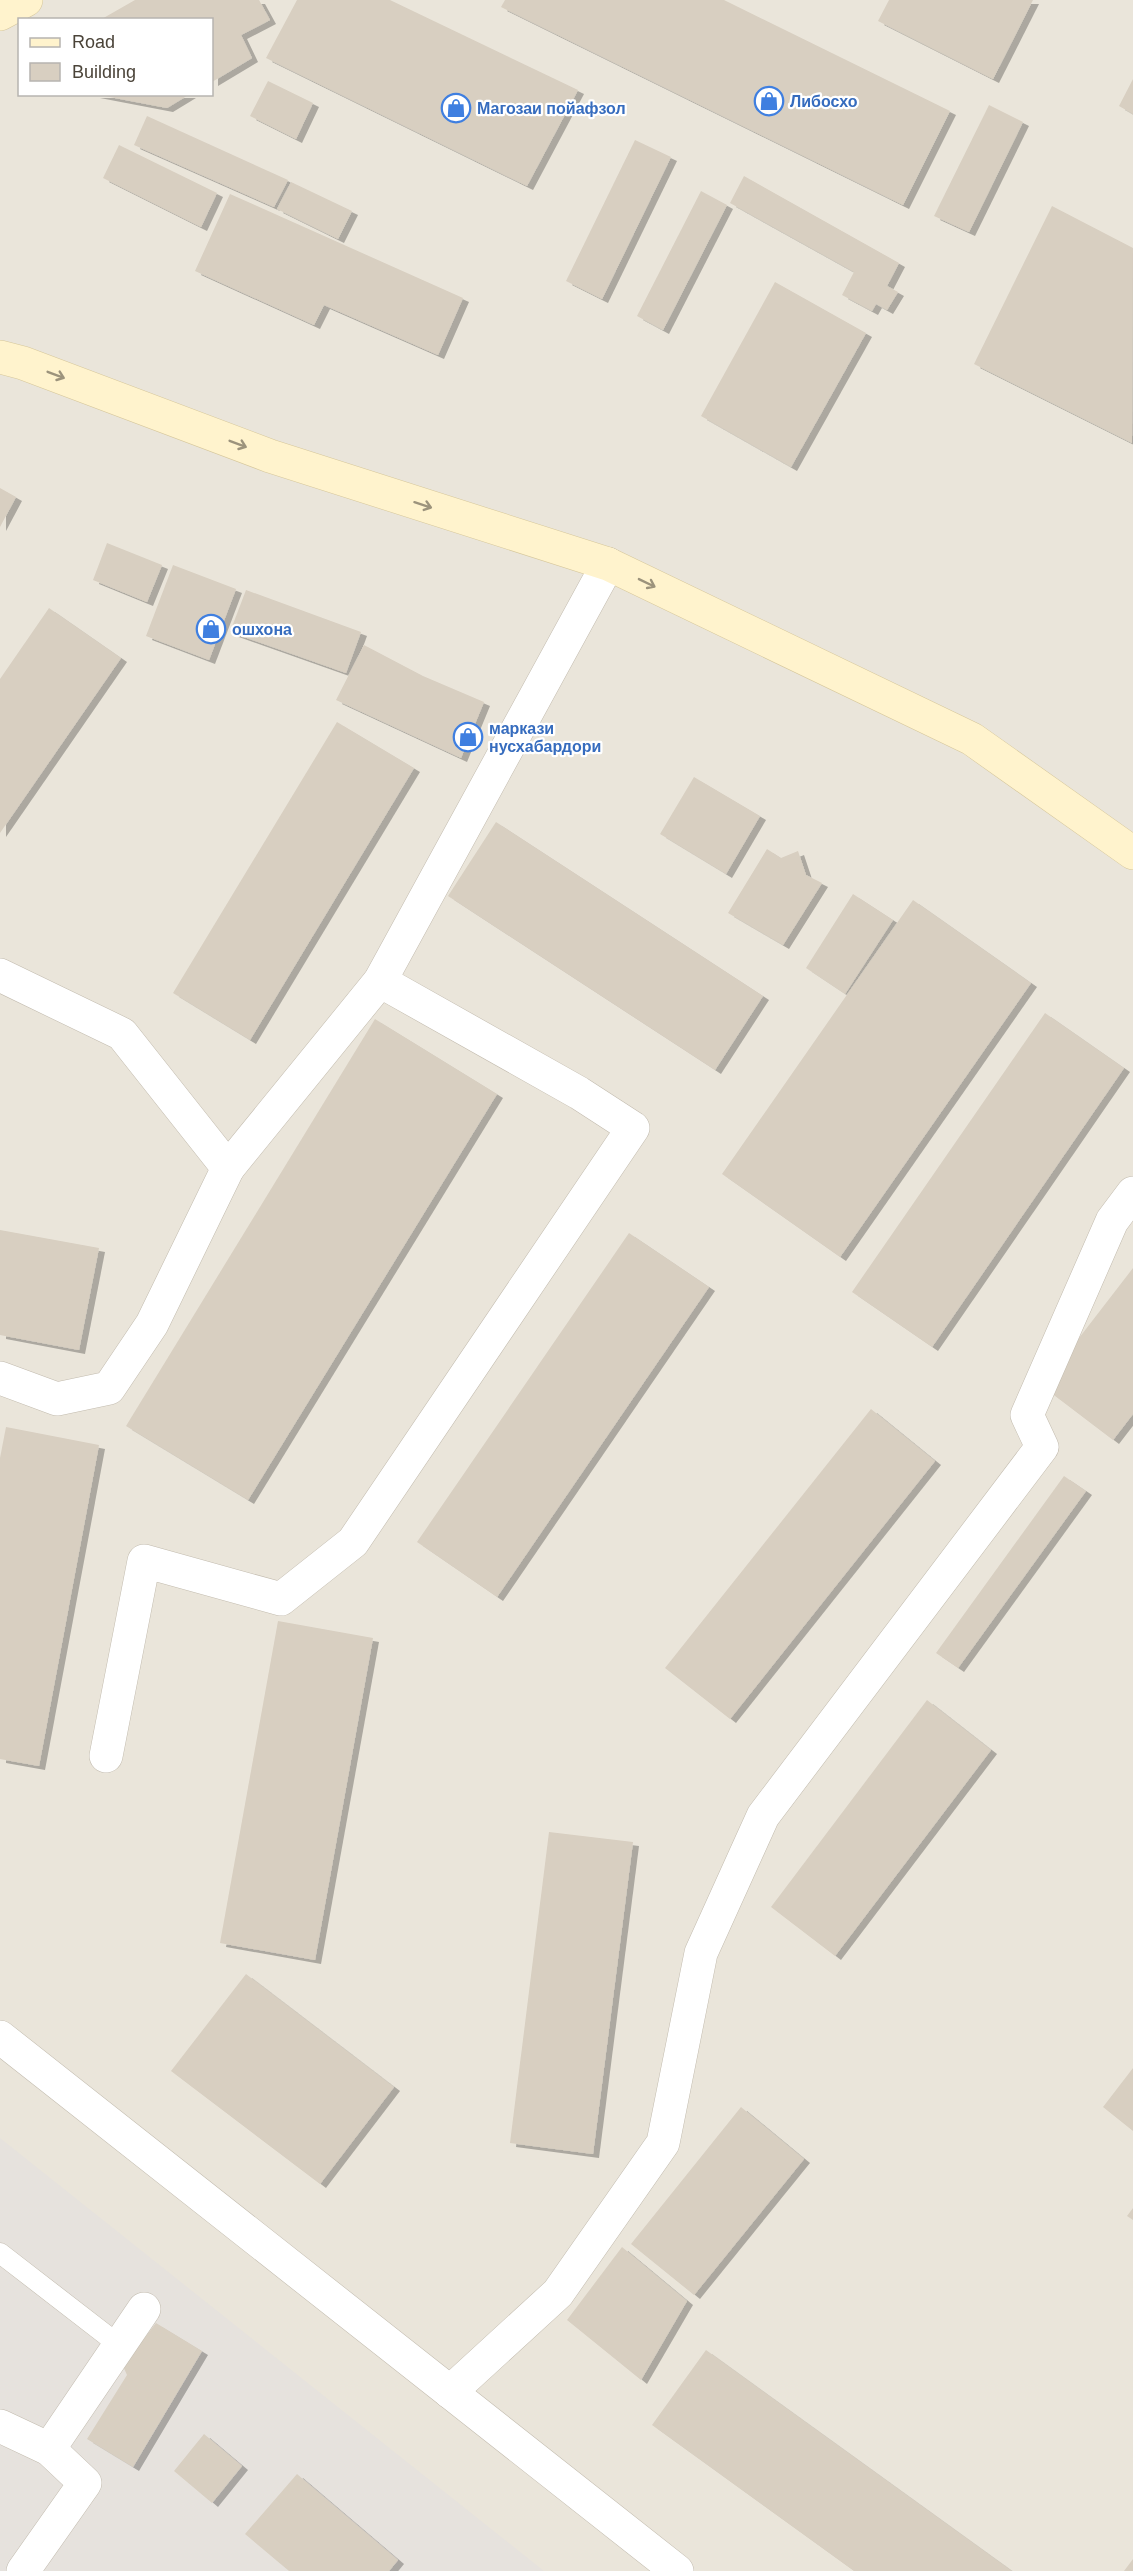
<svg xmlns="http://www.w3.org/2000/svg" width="1133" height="2571" font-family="Helvetica,sans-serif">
	<defs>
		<filter id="shadow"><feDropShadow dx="6" dy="4" stdDeviation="0" flood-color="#0004"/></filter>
	</defs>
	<rect width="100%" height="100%" fill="#f6f3ec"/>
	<path fill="#eae5da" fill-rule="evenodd" d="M0,0H1133V2571H0ZM20,20H212V94H20Z"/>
	<polygon fill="#e6e2dd" points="0,2138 544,2571 0,2571"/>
	<g fill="#d8cfc1" filter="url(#shadow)">
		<polygon points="135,0 259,0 270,20 241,35 252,58 212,82 212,20 100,20"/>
		<polygon points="297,0 390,0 578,90 527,186 266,58"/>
		<polygon points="505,0 724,0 950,111 903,205 501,7"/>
		<polygon points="889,0 1033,0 993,79 878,21"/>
		<polygon points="1133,79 1133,114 1119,106"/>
		<polygon points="268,81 313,103 296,139 250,116"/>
		<polygon points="94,94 190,94 167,108"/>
		<polygon points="989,105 1023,122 969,232 934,216"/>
		<polygon points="147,116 288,180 274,207 134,145"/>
		<polygon points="635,140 671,157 602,299 566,281"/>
		<polygon points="119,145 217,193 201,227 103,178"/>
		<polygon points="744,176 899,263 887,286 898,292 887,310 876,304 872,311 842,295 854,272 730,203"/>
		<polygon points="291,182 352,211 338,239 277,209"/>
		<polygon points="701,191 727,205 663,330 637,316"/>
		<polygon points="230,194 463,298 438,355 324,305 314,325 195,271"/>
		<polygon points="1052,206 1133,248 1132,443 974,364"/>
		<polygon points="775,282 866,333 791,467 701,416"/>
		<polygon points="0,488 16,497 0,527"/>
		<polygon points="107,543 162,565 147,602 93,580"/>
		<polygon points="173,565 236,589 209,660 146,636"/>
		<polygon points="246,590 361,632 346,673 230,632"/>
		<polygon points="49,608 121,658 0,833 0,679"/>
		<polygon points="364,645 423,676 484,702 461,758 336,700"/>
		<polygon points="337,722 414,768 250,1040 173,993"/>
		<polygon points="694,777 760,816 726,874 660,834"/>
		<polygon points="496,822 763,996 715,1070 448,896"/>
		<polygon points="767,849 781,858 798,851 806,875 822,883 783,945 728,913"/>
		<polygon points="853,894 893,920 845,994 806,968"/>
		<polygon points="913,900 1031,983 840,1257 722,1174"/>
		<polygon points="1045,1013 1124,1068 932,1347 852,1292"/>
		<polygon points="375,1019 497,1094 248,1500 126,1426"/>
		<polygon points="0,1230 99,1248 79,1350 0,1335"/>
		<polygon points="629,1233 709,1287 497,1597 417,1542"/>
		<polygon points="1133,1268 1133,1414 1113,1440 1042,1386"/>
		<polygon points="871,1409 935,1461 730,1719 665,1668"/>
		<polygon points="6,1427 99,1445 39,1766 0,1759 0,1458"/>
		<polygon points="1064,1476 1086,1491 958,1668 936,1653"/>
		<polygon points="278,1621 373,1638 315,1960 220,1943"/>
		<polygon points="927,1700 991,1750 835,1956 771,1907"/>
		<polygon points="549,1832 633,1842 593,2154 510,2143"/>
		<polygon points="246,1974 394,2087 320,2184 171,2071"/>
		<polygon points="1133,2068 1133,2131 1103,2107"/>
		<polygon points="741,2107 804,2159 694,2295 631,2244"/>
		<polygon points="1133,2208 1133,2220 1127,2216"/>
		<polygon points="622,2247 687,2301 641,2380 567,2320"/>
		<polygon points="156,2323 202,2351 133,2467 87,2439 127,2375 123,2366"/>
		<polygon points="706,2350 1012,2571 854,2571 652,2425"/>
		<polygon points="204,2434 242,2466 212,2503 174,2471"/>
		<polygon points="297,2474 398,2560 389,2571 289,2571 245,2534"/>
		<polygon points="1133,2559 1133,2571 1124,2571"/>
	</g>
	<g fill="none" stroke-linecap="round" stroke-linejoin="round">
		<g stroke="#c2bbae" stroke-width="21">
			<polyline id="lane" points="0,2253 119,2345"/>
		</g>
		<g stroke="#c2bbae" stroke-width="34">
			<g id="street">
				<polyline points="0,975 122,1034 228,1168 380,981 608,564"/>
				<polyline points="0,1378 57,1399 109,1388 152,1324 228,1168"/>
				<polyline points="106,1756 144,1561 281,1599 353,1542 633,1128 579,1093 380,981"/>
				<polyline points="0,2037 677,2571"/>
				<polyline points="450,2392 558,2293 663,2143 701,1953 763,1816 1042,1447 1027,1415 1112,1221 1133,1193"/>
				<polyline points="0,2426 49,2449 85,2483 23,2571"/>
				<polyline points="49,2449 144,2309"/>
			</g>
		</g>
		<g stroke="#d6c79b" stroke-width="34">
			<g id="secondary">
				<polyline points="0,14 26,0"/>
				<polyline points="0,357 23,363 270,456 608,564 972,739 1133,853"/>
			</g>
		</g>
		<use href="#lane" stroke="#fff" stroke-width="20"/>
		<use href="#street" stroke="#fff" stroke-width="33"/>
		<use href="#secondary" stroke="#fff3cd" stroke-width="33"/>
	</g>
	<defs><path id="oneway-shaft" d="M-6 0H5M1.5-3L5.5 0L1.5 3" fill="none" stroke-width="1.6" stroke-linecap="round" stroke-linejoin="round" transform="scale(1.5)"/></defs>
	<g stroke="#9c937c">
		<use href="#oneway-shaft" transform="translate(56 375) rotate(21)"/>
		<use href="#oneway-shaft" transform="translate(238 444) rotate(21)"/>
		<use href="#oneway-shaft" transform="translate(423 505) rotate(18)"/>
		<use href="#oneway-shaft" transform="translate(647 583) rotate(26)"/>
	</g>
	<defs>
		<g id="shop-ring" transform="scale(1.5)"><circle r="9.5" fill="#fff" stroke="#3f7fe0" stroke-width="1.5"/><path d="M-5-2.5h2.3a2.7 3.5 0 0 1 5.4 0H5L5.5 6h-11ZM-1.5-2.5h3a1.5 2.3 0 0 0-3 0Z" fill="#3f7fe0"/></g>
	</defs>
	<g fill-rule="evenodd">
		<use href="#shop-ring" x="769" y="101"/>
		<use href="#shop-ring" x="456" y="108"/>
		<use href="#shop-ring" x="211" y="629"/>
		<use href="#shop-ring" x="468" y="737"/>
	</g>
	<g text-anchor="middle" stroke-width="4.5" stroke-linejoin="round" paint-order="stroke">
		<g font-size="16" font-weight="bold" fill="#366cbe" stroke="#fff" text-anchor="start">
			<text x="790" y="107">Либосхо</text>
			<text x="477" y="114">Магозаи пойафзол</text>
			<text x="232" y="635">ошхона</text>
			<text x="489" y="734">маркази<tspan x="489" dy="18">нусхабардори</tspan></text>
		</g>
	</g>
	<rect x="18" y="18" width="195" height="78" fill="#ffffff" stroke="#b7b4b0" stroke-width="1.5"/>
	<rect x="30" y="38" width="30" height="9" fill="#fff3cd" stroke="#b7b4b0" stroke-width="1.5"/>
	<text x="72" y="48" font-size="18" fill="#4b4439">Road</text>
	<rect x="30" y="63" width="30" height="18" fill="#d8cfc1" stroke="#b7b4b0" stroke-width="1.5"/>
	<text x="72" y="78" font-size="18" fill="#4b4439">Building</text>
</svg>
